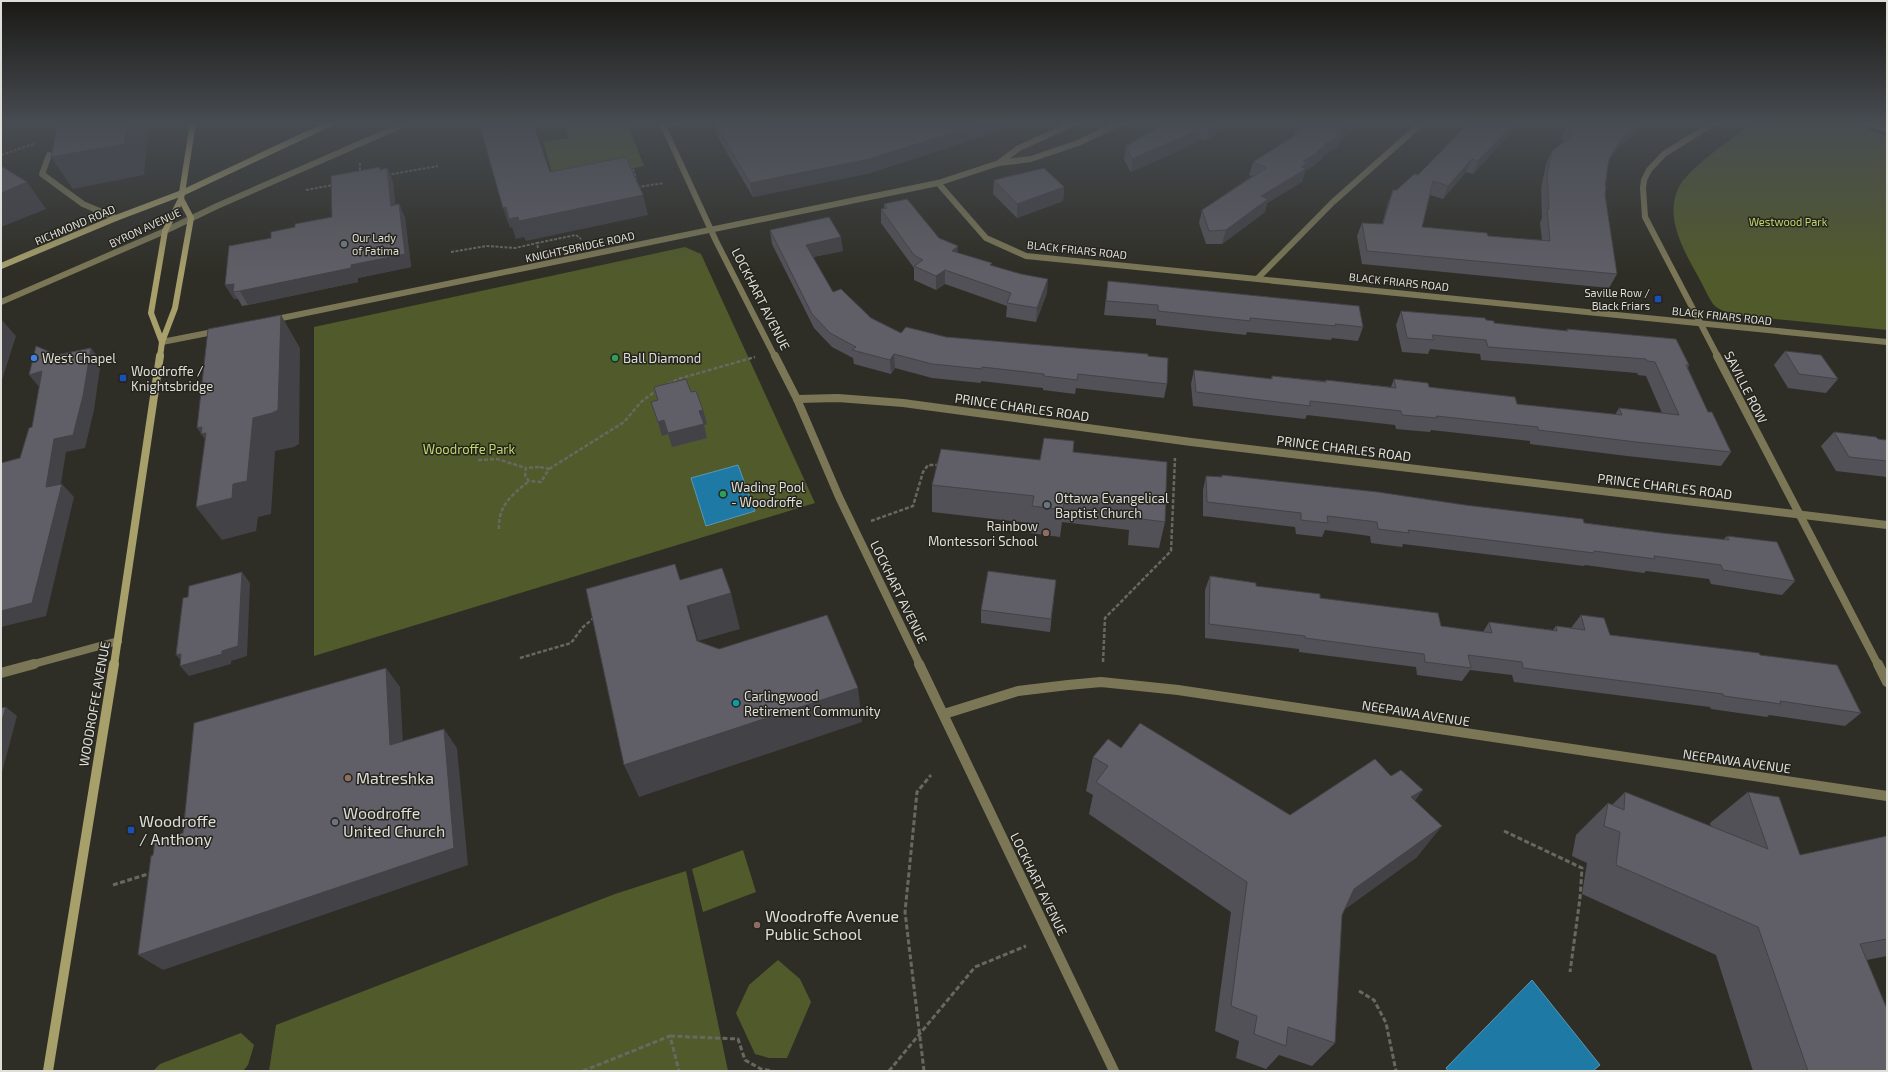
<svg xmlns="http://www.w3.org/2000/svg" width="1888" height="1072" font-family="'Exo 2',sans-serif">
	<rect width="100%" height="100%" fill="#2f2e26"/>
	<g fill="#515a2b">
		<polygon points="564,123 627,123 644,166 624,170 560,201 543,142 569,138"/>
		<path d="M1753,123H1850L1887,136V330L1744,316C1734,314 1720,312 1713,304C1708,297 1704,287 1700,280C1686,254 1664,220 1678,189C1687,168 1734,138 1753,123Z"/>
		<polygon points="685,247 701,254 815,503 314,656 314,327"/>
		<polygon points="743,850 756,892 703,912 692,869"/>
		<polygon points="686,871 728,1071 269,1071 276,1025 615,894"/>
		<polygon points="778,960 800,979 811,1002 787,1058 769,1058 755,1054 736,1013 749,985"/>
		<polygon points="241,1033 254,1045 248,1065 243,1071 153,1071 160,1064"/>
	</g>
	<g fill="#1f79a5" stroke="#5998b5">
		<polygon points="738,465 755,511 706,526 691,478"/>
		<polygon points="1532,980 1600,1065 1593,1071 1448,1071 1446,1068"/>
	</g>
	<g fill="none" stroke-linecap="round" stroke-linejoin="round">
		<g stroke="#686861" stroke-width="2" stroke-dasharray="3 1.5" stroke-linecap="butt">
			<polyline points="1,155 36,143"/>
			<polyline points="360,163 360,174"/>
			<polyline points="633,169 638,187 664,183"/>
			<polyline points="387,175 438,166"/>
			<polyline points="306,190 333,185"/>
			<polyline points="538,248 537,243 576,235 581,239"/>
			<polyline points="451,252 487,246 515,248 537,243"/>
		</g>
		<g stroke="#686861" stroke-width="2.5" stroke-dasharray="4 2" stroke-linecap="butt">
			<polyline points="668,384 678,379 755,357"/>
			<polyline points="478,460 497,459 526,468"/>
			<polygon points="540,467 549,469 541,482 529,481 525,476 526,468"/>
			<polyline points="549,469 624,422 641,402 657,390"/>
			<polyline points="871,521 913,506 923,472 928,465 939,465"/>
			<path d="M499,529C498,505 512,495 529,481"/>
			<polyline points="520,658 571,643 583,627 595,617"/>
			<polyline points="1103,662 1105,618 1171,551 1175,458"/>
		</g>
		<g stroke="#686861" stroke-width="3" stroke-dasharray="5 2.5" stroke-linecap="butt">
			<polyline points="1504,831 1582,868 1580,898 1570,972"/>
			<polyline points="113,885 151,873"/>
			<polyline points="1359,991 1374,1000 1386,1023 1396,1071"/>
			<polyline points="670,1036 738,1039 745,1060 761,1069 773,1071"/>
			<polyline points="583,1071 670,1036 679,1071"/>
			<polyline points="889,1071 975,967 1026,946"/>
			<polyline points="924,1071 905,912 917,792 931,775"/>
		</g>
		<polyline stroke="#7b7756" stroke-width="6" points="49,155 42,174 83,204 116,218"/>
		<g stroke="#7b7756" stroke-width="6">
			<polyline points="662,123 716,241 775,357"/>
			<polyline points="663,125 672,123"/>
			<polyline points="1000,162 1019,148 1074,123"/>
			<polyline points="938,183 986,238 1026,256 1887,342"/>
			<polyline points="1258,278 1333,202 1422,123"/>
			<polyline points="1,302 165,231"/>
			<polyline points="272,320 938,183 999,163 1031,159 1078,143 1120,123"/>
			<polyline points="162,342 218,331"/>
		</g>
		<g stroke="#7b7756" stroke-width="8">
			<polyline points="775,356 797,399 839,497 920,665"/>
			<polyline points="797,399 838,398 903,403 1191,442 1887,525"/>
			<polyline points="30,665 118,641"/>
		</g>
		<g stroke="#7b7756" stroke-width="10">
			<polyline points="919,664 1114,1071"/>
			<polyline points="1,673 34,664"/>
			<polyline points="944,714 1018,691 1068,685 1101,682 1178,690 1887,796"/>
		</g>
		<g stroke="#7b7756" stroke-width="6">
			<polyline points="1714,123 1664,154 1649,170 1644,180 1643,188 1645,217 1718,357"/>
			<polyline points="1867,123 1887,130"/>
			<polyline points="165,231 217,206 407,123"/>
		</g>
		<polyline stroke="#7b7756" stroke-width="8" points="1717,356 1878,665"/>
		<polyline stroke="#7b7756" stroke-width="10" points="1878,664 1887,682"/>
		<g stroke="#a8a06b" stroke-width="6">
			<polyline points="1,266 116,218 182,193 331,123"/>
			<polyline points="162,342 151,313 165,231 181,199 193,123"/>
			<polyline points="160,357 162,342 175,308 191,218 181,199"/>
		</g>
		<polyline stroke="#a8a06b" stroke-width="8" points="114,665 160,356"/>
		<polyline stroke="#a8a06b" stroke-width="10" points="48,1071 114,664"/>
	</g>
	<g fill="#535158">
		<polygon points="715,123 1009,127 1009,128 870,173 753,197 717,136"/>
		<polygon points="1165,123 1234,123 1205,141 1199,139 1185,148 1131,172 1124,160 1126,146"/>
		<polygon points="1469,123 1520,123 1473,174 1466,172 1443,199 1430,195 1422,227 1488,236 1542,240 1540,223 1542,218 1541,188 1546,164 1552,151 1563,142 1561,137 1567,125 1639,127 1636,133 1615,151 1608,162 1605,186 1605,195 1617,274 1609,288 1362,264 1357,236 1362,223 1382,224 1388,203 1393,190 1397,190 1418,175"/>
		<polygon points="1296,128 1340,140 1338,147 1323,156 1322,159 1316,163 1315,165 1305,171 1302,182 1267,203 1265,212 1222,244 1206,244 1199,223 1202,210 1252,176 1249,175 1253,162 1294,136"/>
		<polygon points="387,168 393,182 395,205 399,204 405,218 411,267 358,278 358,282 248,305 242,306 238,299 234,299 225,285 271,238 295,227 332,217 381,170"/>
		<polygon points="994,180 1064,187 1063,201 1017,218 993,194"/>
		<polygon points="884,204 939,238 957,253 992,265 1047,293 1036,322 1006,317 1007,306 945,284 936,290 914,280 914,268 881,223 881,209 884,209"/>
		<polygon points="770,230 843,251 813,257 833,292 871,318 901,333 1148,356 1167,384 1164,398 1076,388 1075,394 1043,390 1043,388 981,381 981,383 932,378 895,368 891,374 854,364 853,358 832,347 814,328 772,244"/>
		<polygon points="1108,281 1363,327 1358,341 1332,338 1331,340 1247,332 1246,335 1156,325 1156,319 1104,315"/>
		<polygon points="1401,311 1486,320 1494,323 1566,331 1567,329 1689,365 1688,368 1708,412 1731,452 1721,466 1627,456 1530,444 1530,441 1431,430 1430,432 1396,429 1395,425 1307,415 1305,419 1193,406 1191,384 1194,370 1271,379 1272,376 1325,381 1326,380 1391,387 1394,379 1429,387 1517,404 1615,415 1619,408 1662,413 1646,376 1638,375 1637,373 1481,360 1480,354 1430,349 1428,354 1402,352 1396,325"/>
		<polygon points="1785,351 1838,379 1826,393 1788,388 1774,365"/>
		<polygon points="654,387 691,392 703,410 707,424 704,425 707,438 672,447 668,434 662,436 655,416 651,402 658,400"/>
		<polygon points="1834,432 1878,439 1887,441 1887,477 1836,471 1821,446"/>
		<polygon points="1073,452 1165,522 1159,548 1128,545 1129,530 1062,522 1060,537 1030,533 1030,523 932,512 932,485"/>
		<polygon points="1222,475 1662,533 1723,540 1727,536 1795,581 1782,595 1711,584 1709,579 1646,571 1644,573 1585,565 1584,566 1403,544 1402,547 1371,543 1370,536 1325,530 1322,537 1296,534 1295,527 1203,516 1203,490 1206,476 1221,477"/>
		<polygon points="1210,576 1256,586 1320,598 1441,626 1483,632 1489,622 1553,630 1556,626 1571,628 1581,615 1610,635 1760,655 1861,713 1845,726 1769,715 1767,717 1711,709 1710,707 1514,682 1512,675 1470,670 1462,681 1417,675 1416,667 1299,652 1299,649 1205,638 1205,590"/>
		<polygon points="1056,580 1050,632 981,623 981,610"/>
		<polygon points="1121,748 1290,815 1415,801 1417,857 1345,909 1342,915 1335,1043 1312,1066 1279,1055 1266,1069 1236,1058 1239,1041 1215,1031 1231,912 1089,814 1093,795 1086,791 1093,757"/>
		<polygon points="1625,792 1711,827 1710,823 1748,792 1800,855 1887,836 1887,956 1867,960 1887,1071 1753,1071 1716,955 1582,894 1587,863 1572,856 1576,835 1608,803 1612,805"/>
	</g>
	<g fill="#434247">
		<polygon points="1,123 28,123 27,127 1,131"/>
		<polygon points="127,123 149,123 144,175 73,189 51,157"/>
		<polygon points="984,123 1018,123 1009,127 1009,128 870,173 753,197 750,183"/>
		<polygon points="1216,123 1234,123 1205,141 1208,128"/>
		<polygon points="1350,123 1366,123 1340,140 1338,147 1323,156 1322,159 1316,163 1315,165 1305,171 1302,182 1267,203 1265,212 1222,244 1226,230 1261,196 1303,161 1317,151 1337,132"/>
		<polygon points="1514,123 1520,123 1473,174 1478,161"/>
		<polygon points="1633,123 1649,123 1639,127 1636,133 1615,151 1602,173 1609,159 1622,138"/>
		<polygon points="1201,126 1199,139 1185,148 1131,172 1132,159"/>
		<polygon points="1472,159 1466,172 1443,199 1448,186"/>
		<polygon points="387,168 393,182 397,219 391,206"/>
		<polygon points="27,182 46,209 1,227 1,193"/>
		<polygon points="1064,187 1063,201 1017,218 1017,204"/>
		<polygon points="643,195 648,215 526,241 524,237 516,239 512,227 510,228 503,208"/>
		<polygon points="399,204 405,218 411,267 358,278 358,282 248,305 240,291 351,265"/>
		<polygon points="841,237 843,251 807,258 806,245"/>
		<polygon points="958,246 957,260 952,251"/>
		<polygon points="945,270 945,284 936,290 936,276"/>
		<polygon points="1048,279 1047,293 1036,322 1037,308"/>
		<polygon points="234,284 233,292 238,299 234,299 225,285"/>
		<polygon points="281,315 300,348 299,444 294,447 275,451 271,514 258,517 256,531 222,540 196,507 253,418"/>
		<polygon points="1,319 16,336 1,383"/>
		<polygon points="91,348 101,361 94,410 85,448 66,452 59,495 62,484 74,497 46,616 1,627 1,611 46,487 54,439"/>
		<polygon points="894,354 895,368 891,374 890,360"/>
		<polygon points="42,371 40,388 29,375"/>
		<polygon points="703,410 707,424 704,425 707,438 672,447 668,433 699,411"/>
		<polygon points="664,420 668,434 662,436 658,422"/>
		<polygon points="202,427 230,466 225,468 197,428"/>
		<polygon points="242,572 250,583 247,656 231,661 231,664 189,676 180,666 185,665 176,655 181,654 222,651"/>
		<polygon points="731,593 740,629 698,641 708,675 688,606"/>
		<polygon points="386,668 400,687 404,764 390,745"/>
		<polygon points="858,688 862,722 639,797 624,765"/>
		<polygon points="6,707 17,716 1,776 1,724"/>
		<polygon points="444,729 457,748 468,865 163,970 138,955"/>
		<polygon points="1423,790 1399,822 1411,797"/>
		<polygon points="1442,826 1417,857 1332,918 1354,889"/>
	</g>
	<g fill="#605e66" stroke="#434247">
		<polygon points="58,123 127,123 124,144 51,157"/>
		<polygon points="479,123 533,123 550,172 626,157 643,195 519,221 518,217 509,219 506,207 503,208"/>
		<polygon points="715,123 984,123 869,159 750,183"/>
		<polygon points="1165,123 1216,123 1208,128 1201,126 1187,135 1132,159 1126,146"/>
		<polygon points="1305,123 1350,123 1337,132 1342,134 1324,145 1326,146 1317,151 1319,152 1303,161 1307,163 1301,167 1306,169 1261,196 1268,199 1226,230 1209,231 1202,210 1266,168 1253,162 1302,131 1296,128"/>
		<polygon points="1469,123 1514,123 1478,161 1472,159 1448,186 1433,181 1422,227 1487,233 1488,236 1550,241 1547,209 1549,209 1547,174 1552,151 1572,136 1567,125 1570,123 1639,123 1622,138 1609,159 1605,186 1606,186 1605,195 1617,274 1367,251 1362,223 1383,224 1393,190 1397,190 1414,174 1418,175"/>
		<polygon points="1,166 27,182 1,193"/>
		<polygon points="380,167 380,170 387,168 391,206 399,204 405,254 351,265 351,268 240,291 233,292 234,284 225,285 229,246 271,238 271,232 295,227 295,224 332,217 331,176"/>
		<polygon points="1044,168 1064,187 1017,204 994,180"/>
		<polygon points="907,199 939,238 958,246 952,251 992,263 990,265 1021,274 1048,279 1037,308 1007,303 1011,293 945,270 936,276 914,266 923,260 914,255 881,209 887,208 884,204"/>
		<polygon points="829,217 841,237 806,245 833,292 841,289 871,318 901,333 906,327 946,337 1148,354 1148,356 1168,358 1167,384 1078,374 1077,380 1044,376 1044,374 982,367 982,369 932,364 894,354 890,360 852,350 856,347 830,333 812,314 770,230"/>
		<polygon points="1108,281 1359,306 1363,327 1335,324 1336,326 1250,318 1250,321 1158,311 1158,305 1106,301"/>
		<polygon points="1401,311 1485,318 1486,320 1494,321 1494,323 1568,331 1567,329 1676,339 1689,365 1686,365 1708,412 1712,412 1731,452 1636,442 1538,430 1538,427 1436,416 1437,418 1402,415 1401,411 1310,401 1310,406 1196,392 1194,370 1272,379 1272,376 1326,382 1326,380 1396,388 1394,379 1428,383 1429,387 1515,397 1517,404 1622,415 1619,408 1679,415 1655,362 1647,361 1646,359 1488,347 1486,340 1432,335 1434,340 1407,338"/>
		<polygon points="281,315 278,410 272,413 253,418 247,481 233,484 232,498 196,507 206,433 201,434 202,427 197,428 208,329"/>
		<polygon points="36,346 57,355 91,348 83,396 73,435 54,439 46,487 62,484 32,603 1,611 1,463 20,458 29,428 32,427 42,371 29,375"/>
		<polygon points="1785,351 1821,355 1838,379 1799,374"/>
		<polygon points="686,379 691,392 696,391 703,410 699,411 704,424 668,433 664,420 658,422 651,402 658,400 654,387"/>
		<polygon points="1834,432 1876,437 1878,439 1886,440 1887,441 1887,461 1849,457"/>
		<polygon points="1044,438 1074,441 1073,452 1167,462 1165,522 1134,518 1135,503 1065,495 1063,510 1032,506 1034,496 932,485 941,449 1040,460"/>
		<polygon points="1222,475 1378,492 1465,505 1583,519 1584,523 1662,533 1729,540 1727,536 1777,542 1795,581 1723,570 1721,565 1654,556 1655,559 1594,551 1594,553 1408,530 1409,533 1378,529 1377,522 1327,516 1328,523 1301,520 1301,513 1207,502 1206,476 1222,477"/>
		<polygon points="675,564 680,580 722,568 731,593 687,606 697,641 719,649 827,615 858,688 624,765 586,589"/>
		<polygon points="988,571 1056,580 1051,619 981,610"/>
		<polygon points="242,572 238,646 222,651 222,654 180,666 181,654 176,655 183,598 188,597 189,586"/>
		<polygon points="1210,576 1256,583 1256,586 1320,594 1320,598 1438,613 1441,626 1492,633 1489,622 1557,631 1556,626 1585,630 1581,615 1604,618 1610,635 1759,653 1760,655 1837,665 1861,713 1780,701 1781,704 1724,696 1723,694 1523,668 1522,662 1468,655 1471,668 1425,662 1424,654 1305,638 1305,636 1209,624"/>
		<polygon points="386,668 390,745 444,729 454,848 138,955 151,856 153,855 155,841 183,833 194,723"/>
		<polygon points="6,707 1,724 1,708"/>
		<polygon points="1140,723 1290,815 1375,759 1391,776 1401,770 1423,790 1411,797 1442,826 1354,889 1342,915 1335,1043 1288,1027 1286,1046 1254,1034 1257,1016 1231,1006 1247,882 1096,782 1108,766 1093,757 1108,739 1121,748"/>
		<polygon points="1625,792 1768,849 1748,792 1779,797 1800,855 1887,836 1887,939 1860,944 1887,1009 1887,1071 1808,1071 1758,927 1616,865 1620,832 1604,826 1608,803 1624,810"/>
	</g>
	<linearGradient id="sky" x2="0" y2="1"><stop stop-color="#1a1915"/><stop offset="0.45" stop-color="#474c52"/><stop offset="1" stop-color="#474c52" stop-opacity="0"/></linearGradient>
	<rect width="1888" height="273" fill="url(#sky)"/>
	<g fill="#6b7280" stroke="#25241d" stroke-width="1.5">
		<circle cx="344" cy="244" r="4"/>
		<circle cx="1047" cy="505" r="4"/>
		<circle cx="335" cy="822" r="4"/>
	</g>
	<g fill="#1a4fb4" stroke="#25241d" stroke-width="1.5">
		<rect x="1654" y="295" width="8" height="8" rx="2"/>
		<rect x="119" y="374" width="8" height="8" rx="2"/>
		<rect x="127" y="826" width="8" height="8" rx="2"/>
	</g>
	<circle fill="#3f7fe0" stroke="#25241d" stroke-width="1.5" cx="34" cy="358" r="4"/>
	<g fill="#2e9e5b" stroke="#25241d" stroke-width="1.5">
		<circle cx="615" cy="358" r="4"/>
		<circle cx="723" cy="494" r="4"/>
	</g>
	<g fill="#8d6e63" stroke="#25241d" stroke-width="1.5">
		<circle cx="1046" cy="533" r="4"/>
		<circle cx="348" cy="778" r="4"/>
		<circle cx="757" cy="925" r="4"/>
	</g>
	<circle fill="#0f9aa8" stroke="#25241d" stroke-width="1.5" cx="736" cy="703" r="4"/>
	<g text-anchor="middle" stroke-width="3" stroke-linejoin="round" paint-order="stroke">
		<g font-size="11" fill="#c2d86c" stroke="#25241d">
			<text x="1788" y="226">Westwood Park</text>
		</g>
		<g font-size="11" fill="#dfdfda" stroke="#25241d">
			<text transform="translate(75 225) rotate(-23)" y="4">RICHMOND ROAD</text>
			<text transform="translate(145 228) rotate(-25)" y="4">BYRON AVENUE</text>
			<text transform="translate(580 247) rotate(-12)" y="4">KNIGHTSBRIDGE ROAD</text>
			<text transform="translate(1077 250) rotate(6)" y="4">BLACK FRIARS ROAD</text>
			<text transform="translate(1399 282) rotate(6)" y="4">BLACK FRIARS ROAD</text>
			<text transform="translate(1722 316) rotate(6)" y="4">BLACK FRIARS ROAD</text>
		</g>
		<g font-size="11" fill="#dfdfda" stroke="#25241d" text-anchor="start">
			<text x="352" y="242">Our Lady<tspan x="352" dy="13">of Fatima</tspan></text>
			<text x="1650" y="297" text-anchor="end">Saville Row /<tspan x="1650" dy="13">Black Friars</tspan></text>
		</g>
		<g font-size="13" fill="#dfdfda" stroke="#25241d">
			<text transform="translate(761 299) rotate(63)" y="5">LOCKHART AVENUE</text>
			<text transform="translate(1746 387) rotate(63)" y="5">SAVILLE ROW</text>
			<text transform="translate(1022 407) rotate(8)" y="5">PRINCE CHARLES ROAD</text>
			<text transform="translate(1344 448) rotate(7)" y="5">PRINCE CHARLES ROAD</text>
			<text transform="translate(1665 486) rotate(7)" y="5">PRINCE CHARLES ROAD</text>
			<text transform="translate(899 592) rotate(64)" y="5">LOCKHART AVENUE</text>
			<text transform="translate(94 704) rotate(-80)" y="5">WOODROFFE AVENUE</text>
			<text transform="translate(1416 713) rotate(9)" y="5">NEEPAWA AVENUE</text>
			<text transform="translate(1737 761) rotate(8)" y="5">NEEPAWA AVENUE</text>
			<text transform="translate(1039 884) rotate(64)" y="5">LOCKHART AVENUE</text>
		</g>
		<g font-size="13" fill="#dfdfda" stroke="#25241d" text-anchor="start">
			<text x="42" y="363">West Chapel</text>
			<text x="623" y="363">Ball Diamond</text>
			<text x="131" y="376">Woodroffe /<tspan x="131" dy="15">Knightsbridge</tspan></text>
			<text x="731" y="492">Wading Pool<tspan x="731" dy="15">- Woodroffe</tspan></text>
			<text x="1055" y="503">Ottawa Evangelical<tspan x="1055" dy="15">Baptist Church</tspan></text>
			<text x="1038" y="531" text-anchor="end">Rainbow<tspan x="1038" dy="15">Montessori School</tspan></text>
			<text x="744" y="701">Carlingwood<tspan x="744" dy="15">Retirement Community</tspan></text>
		</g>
		<g font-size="13" fill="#c2d86c" stroke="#25241d">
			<text x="469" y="454">Woodroffe Park</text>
		</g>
		<g font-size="16" fill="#dfdfda" stroke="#25241d" text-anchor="start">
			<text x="356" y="784">Matreshka</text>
			<text x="343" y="819">Woodroffe<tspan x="343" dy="18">United Church</tspan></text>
			<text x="139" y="827">Woodroffe<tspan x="139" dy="18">/ Anthony</tspan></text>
			<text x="765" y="922">Woodroffe Avenue<tspan x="765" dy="18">Public School</tspan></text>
		</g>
	</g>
	<rect width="1888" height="1072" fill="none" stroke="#dfdfda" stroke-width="4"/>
</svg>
